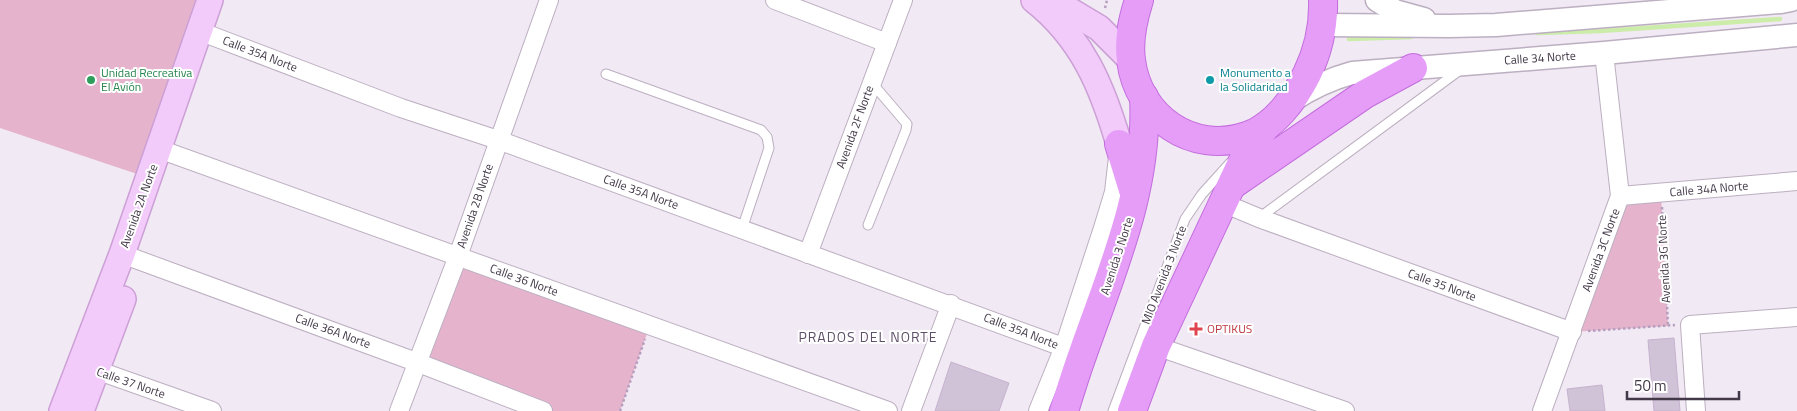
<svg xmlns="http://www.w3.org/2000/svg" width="1797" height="411" font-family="'Titillium Web',sans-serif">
	<rect width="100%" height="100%" fill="#f1e9f3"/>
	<g fill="#e5b4cc">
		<polygon points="0,0 210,0 149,178 0,128"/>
		<polygon points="1661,193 1668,326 1572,332 1620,196"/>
		<polygon points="458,256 650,325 620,411 543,411 416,362"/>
	</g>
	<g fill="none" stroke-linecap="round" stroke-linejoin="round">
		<g stroke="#cceca9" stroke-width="4.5">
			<polyline points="1537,33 1600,31 1780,19"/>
			<polyline points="1349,39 1411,37"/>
		</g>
	</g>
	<g fill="#d0c2d7" stroke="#c6b2cf">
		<polygon points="1674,338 1680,411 1654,411 1648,340"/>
		<polygon points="951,362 1009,383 999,411 935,411"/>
		<polygon points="1602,385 1605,411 1570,411 1567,389"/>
	</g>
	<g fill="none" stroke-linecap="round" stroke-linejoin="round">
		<g stroke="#bcafc1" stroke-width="11">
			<g id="service">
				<polyline points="606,74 761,130 767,137 769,148 742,229"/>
				<polyline points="1259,218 1460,70"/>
				<polyline points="868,225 906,130 907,124 872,83"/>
				<polyline points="1113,411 1185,219 1202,194 1230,163"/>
			</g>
		</g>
		<g stroke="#bcafc1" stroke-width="20">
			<g id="minor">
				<polyline points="775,0 887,43"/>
				<polyline points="199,31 401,108 498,140 1082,354"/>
				<polyline points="159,149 888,411"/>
				<polyline points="1620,196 1797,181"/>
				<polyline points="1223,203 1259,218 1572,332"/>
				<polyline points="122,254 416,362 543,411"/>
				<polyline points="808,254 903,0"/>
				<polyline points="1156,346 1345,411"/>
				<polyline points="85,366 212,411"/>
				<polyline points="399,411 458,256 549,0"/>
				<polyline points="911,411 951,304"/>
				<polyline points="1038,411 1064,347 1103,228 1114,192 1118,157"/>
				<polyline points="1542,411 1620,196 1604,53"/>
				<polyline points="1696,411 1690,325 1797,317"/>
			</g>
		</g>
		<g stroke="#bcafc1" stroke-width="25">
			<g id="tertiary">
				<polyline points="1377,0 1395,11 1424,19"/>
				<polyline points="1322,25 1449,26 1496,25 1781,2 1791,0"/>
				<path d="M1291,101C1311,88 1330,79 1352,73L1604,53L1797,35"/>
			</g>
		</g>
		<g stroke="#cca0d6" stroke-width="28">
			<g id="secondary">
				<path d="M1034,0C1082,38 1102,86 1119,144"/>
				<polyline points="1048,0 1069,10 1099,28 1131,60"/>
				<polyline points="62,411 122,254 210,0"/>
				<polyline points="81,411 123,299"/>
			</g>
		</g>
		<g stroke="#c36ddd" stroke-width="30">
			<g id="primary">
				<path d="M1139,0C1133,19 1128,39 1131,60C1138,117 1192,155 1247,136C1274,127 1295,98 1307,74C1318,51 1324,26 1323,0"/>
				<polyline points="1119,144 1133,190"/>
				<polyline points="1232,185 1365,94 1413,68"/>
				<path d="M1064,411C1070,392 1076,372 1083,353C1112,270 1149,187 1144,97"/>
				<polyline points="1132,411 1156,346 1223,203 1246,154 1266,126"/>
			</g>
		</g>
		<g stroke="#b69ebf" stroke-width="2.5" stroke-dasharray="2.5 2.5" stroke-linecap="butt">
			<polyline points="1105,8 1107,0"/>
			<polyline points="1662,207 1668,326"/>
			<polyline points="1588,331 1675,325"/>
			<polyline points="620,411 645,339"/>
		</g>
		<use href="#service" stroke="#fff" stroke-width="9"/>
		<use href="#minor" stroke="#fff" stroke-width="18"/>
		<use href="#tertiary" stroke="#fff" stroke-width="22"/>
		<use href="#secondary" stroke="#f3cbfb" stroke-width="25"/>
		<use href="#primary" stroke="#e59df8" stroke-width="28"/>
	</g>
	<circle fill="#2e9e5b" stroke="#fff" stroke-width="2" cx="91" cy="80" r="5"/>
	<circle fill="#0f9aa8" stroke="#fff" stroke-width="2" cx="1210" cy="80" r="5"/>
	<path fill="#e0444e" stroke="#fff" stroke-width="2" d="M1193.5 321.5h5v5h5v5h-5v5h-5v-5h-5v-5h5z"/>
	<g text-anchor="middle" stroke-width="4" stroke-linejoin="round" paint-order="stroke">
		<g font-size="12" fill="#423847" stroke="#fff">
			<text transform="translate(260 54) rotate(21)" y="4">Calle 35A Norte</text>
			<text transform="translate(1540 58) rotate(-4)" y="4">Calle 34 Norte</text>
			<text transform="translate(855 127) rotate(-70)" y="4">Avenida 2F Norte</text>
			<text transform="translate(1709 189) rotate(-5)" y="4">Calle 34A Norte</text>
			<text transform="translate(641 192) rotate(20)" y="4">Calle 35A Norte</text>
			<text transform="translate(139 206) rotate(-70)" y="4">Avenida 2A Norte</text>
			<text transform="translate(475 206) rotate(-71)" y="4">Avenida 2B Norte</text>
			<text transform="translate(1601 250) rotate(-70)" y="4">Avenida 3C Norte</text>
			<text transform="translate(1117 256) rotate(-72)" y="4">Avenida 3 Norte</text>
			<text transform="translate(1664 259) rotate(-93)" y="4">Avenida 3G Norte</text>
			<text transform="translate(1164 275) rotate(-69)" y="4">MIO Avenida 3 Norte</text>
			<text transform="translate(524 280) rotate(20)" y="4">Calle 36 Norte</text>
			<text transform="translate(1442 285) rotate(20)" y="4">Calle 35 Norte</text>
			<text transform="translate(333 331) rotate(20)" y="4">Calle 36A Norte</text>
			<text transform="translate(1021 331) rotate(21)" y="4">Calle 35A Norte</text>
			<text transform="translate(131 383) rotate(19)" y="4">Calle 37 Norte</text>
		</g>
		<g font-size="12" fill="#27864d" stroke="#fff" text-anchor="start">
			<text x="101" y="77">Unidad Recreativa<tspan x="101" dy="14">El Avión</tspan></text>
		</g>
		<g font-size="12" fill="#0d838f" stroke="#fff" text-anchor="start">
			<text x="1220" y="77">Monumento a<tspan x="1220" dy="14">la Solidaridad</tspan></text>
		</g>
		<g font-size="12" fill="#be3a42" stroke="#fff" text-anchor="start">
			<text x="1207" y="333">OPTIKUS</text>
		</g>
		<g font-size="14" letter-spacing="1" fill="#604f69" stroke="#fff">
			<text x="868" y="342">PRADOS DEL NORTE</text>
		</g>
	</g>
	<path d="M1627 391v8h112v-8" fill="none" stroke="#423847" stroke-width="2.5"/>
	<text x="1634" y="391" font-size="15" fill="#423847" stroke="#ffffff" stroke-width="4" paint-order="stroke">50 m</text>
</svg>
